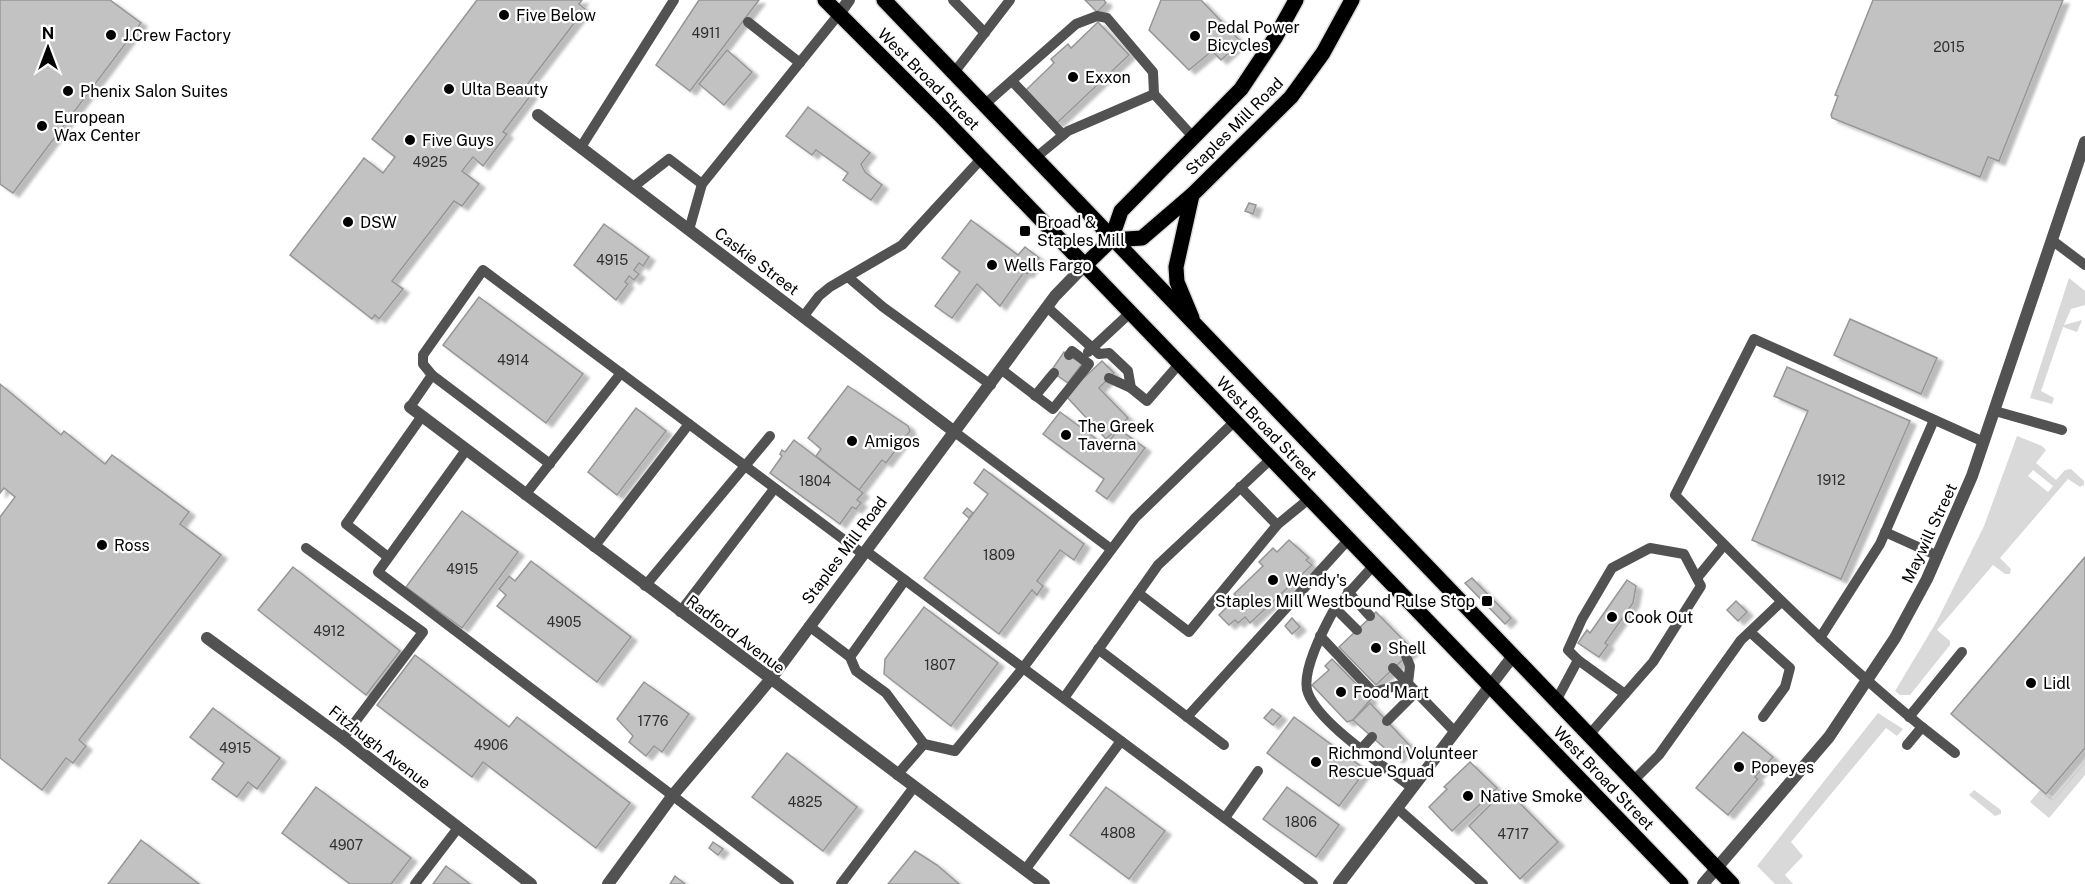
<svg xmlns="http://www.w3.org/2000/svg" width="2085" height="884" font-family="'Public Sans',sans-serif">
	<defs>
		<filter id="shadow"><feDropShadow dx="6" dy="4" stdDeviation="1.5" flood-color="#0004"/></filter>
	</defs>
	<rect width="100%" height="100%" fill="#fff"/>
	<g fill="#d9d9d9" fill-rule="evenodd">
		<polygon points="2069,278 2085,291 2085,305 2071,309 2064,325 2082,320 2077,332 2063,327 2041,391 2054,398 2052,404 2030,398"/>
		<path d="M2017,436L2042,446L2046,450L2036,463L2056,480L2065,470L2071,469L2084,481V485L2080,487L2068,479L2000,558L2011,569L2010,574H2005L1993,565L1937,630L1950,641V645L1910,695H1900L1895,691L1937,621L1984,526ZM2033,470L2053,486L2048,492L2028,476Z"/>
		<polygon points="1878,713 1903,729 1897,736 1886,728 1791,842 1803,856 1785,875 1793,884 1775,884 1757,866"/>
		<polygon points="2085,761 2085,775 2049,818 2030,802 2040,790 2053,799"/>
		<polygon points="1974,790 2001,810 2001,814 1995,816 1969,795"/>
	</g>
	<g fill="#c2c2c2" stroke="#969696" stroke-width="1.5" filter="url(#shadow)">
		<polygon points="0,0 110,0 141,23 13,193 0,184"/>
		<polygon points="477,0 582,0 579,4 585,9 523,90 531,95 503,132 507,134 483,166 473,157 462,171 479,184 462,206 454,201 392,281 403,289 379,319 375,315 372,319 290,255 364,158 383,173 395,157 372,139"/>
		<polygon points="699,0 759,0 690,91 656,65"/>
		<polygon points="1085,0 1104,0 1106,3 1097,12"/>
		<polygon points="1161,0 1201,0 1241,42 1221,60 1212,51 1189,70 1149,30"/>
		<polygon points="1873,0 2063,0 1999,161 1988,157 1980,177 1832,118 1831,115 1838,96 1835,95"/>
		<polygon points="1098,22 1129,55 1057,123 1026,90 1054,63 1051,59 1068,44 1071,48"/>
		<polygon points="727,50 752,72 724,105 699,84"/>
		<polygon points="808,107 870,153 861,164 865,172 882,185 871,200 843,180 848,173 816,150 812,155 786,136"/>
		<polygon points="1249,203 1256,205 1253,214 1245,211"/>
		<polygon points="971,220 1018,255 1025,247 1039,258 1027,274 1024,272 1000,306 977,284 952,318 935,306 960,272 942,258"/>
		<polygon points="604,224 649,257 643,266 639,263 634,270 639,274 634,280 629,276 625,282 628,284 616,300 574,265"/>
		<polygon points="479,297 583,374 546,423 443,345"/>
		<polygon points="1850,319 1937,358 1921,394 1834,355"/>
		<polygon points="1064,352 1082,364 1068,383 1051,371"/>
		<polygon points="1102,361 1114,373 1099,388 1128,418 1106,439 1065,395"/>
		<polygon points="1787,367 1910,421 1841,579 1752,540 1808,411 1774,396"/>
		<polygon points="0,384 61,435 64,431 105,464 112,455 189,512 180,524 221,555 79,740 86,746 73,763 66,758 42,790 0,758 0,517 15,497 4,488 0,493"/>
		<polygon points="848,386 908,426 910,431 886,463 882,460 859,490 816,456 821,449 808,438"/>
		<polygon points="636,408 666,431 617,495 588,472"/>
		<polygon points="1060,412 1106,446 1116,432 1123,432 1145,448 1107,499 1096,491 1104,479 1043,434"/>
		<polygon points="794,440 863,493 857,500 861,503 856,509 852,507 840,524 770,473 782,456 780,454 782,450 785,452"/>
		<polygon points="984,469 1084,544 1074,560 1060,550 1037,581 1043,586 1037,595 1032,590 999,634 924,578 988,494 974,483"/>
		<polygon points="967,508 973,513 969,518 963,513"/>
		<polygon points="462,511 518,552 462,628 406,587"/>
		<polygon points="1289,540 1309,558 1306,560 1312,565 1250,623 1245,617 1238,623 1235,620 1229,625 1219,615 1231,603 1229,601 1236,596 1234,594 1263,566 1259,562 1273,548 1277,552"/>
		<polygon points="2085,557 2085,748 2046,794 1951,714"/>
		<polygon points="531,561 631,637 597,682 497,606 506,595 499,589 509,576 515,581"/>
		<polygon points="293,567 400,651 366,695 258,610"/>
		<polygon points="1472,578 1511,618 1505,624 1465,583"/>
		<polygon points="1627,580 1636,586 1633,603 1605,643 1608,645 1599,657 1578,643 1587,630 1590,633"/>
		<polygon points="1736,601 1747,612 1738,621 1727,610"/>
		<polygon points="924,607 998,663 951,726 884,674 885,659"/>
		<polygon points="1376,612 1413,650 1376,685 1339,647"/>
		<polygon points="1292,618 1300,627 1292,634 1285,626"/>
		<polygon points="415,655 509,727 517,717 630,803 596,848 483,762 472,777 377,705"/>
		<polygon points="1332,659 1371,699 1353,720 1347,722 1312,685 1329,670 1325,666"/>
		<polygon points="644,682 689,714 662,752 654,746 646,756 629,742 633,736 617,719"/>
		<polygon points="1370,703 1410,746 1397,759 1353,720"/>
		<polygon points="213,708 280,758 257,789 248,782 237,797 212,779 224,763 190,737"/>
		<polygon points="1272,709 1281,716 1273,725 1264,718"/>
		<polygon points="1294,717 1366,770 1339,806 1267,753"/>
		<polygon points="1743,732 1773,757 1755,777 1758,779 1728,815 1696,788"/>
		<polygon points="787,753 857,807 823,851 752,797"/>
		<polygon points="1470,762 1497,788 1452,831 1429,807 1447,789 1444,787"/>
		<polygon points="316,787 411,858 391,884 350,884 282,833"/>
		<polygon points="1106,787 1165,831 1129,879 1070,835"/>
		<polygon points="1287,787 1339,825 1316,857 1263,819"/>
		<polygon points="1506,789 1558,842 1520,879 1469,826"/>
		<polygon points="141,840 199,884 108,884"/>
		<polygon points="713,842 723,849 718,855 709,848"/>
		<polygon points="915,851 937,865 959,884 888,884"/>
		<polygon points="446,866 470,884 433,884"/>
		<polygon points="675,876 685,884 670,884"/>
	</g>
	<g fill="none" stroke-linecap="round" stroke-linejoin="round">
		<g stroke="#dbdbdb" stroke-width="18">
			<g id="primary">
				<polyline points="825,0 942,117 1681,884"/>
				<polyline points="884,0 1732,884"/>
				<polyline points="1192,195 1176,267 1177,282 1192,318"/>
				<polyline points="1111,240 1142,238 1192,195 1291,97 1323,53 1352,0"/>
				<polyline points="1085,265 1111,240 1121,211 1241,89 1275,38 1296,0"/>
			</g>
		</g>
		<g stroke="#525252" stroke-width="10">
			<polyline points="953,0 985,33"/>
			<polyline points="748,22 800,63"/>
			<polyline points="953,74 1010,0"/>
			<polyline points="1012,81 1063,135"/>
			<polyline points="983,106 1076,24 1097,16 1107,18 1153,72 1154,94"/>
			<polyline points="581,147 674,0"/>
			<polyline points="1034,159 1068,131 1154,94 1194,138"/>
			<polyline points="633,187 669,159 702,184"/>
			<polyline points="689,230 702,184 839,14"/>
			<polyline points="2053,241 2085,265"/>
			<polyline points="848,277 883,307 991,385"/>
			<polyline points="1047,307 1099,354 1109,353 1128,371 1131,388"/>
			<polyline points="803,317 819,296 830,287 902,245 982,158"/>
			<polyline points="1088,352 1131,312"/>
			<polyline points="1002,370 1053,409 1089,364 1072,351 1069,355"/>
			<polyline points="432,375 550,464"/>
			<polyline points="1109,378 1131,388 1147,401 1180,363"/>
			<polyline points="1035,396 1054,373"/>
			<polyline points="410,407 432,375 423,364 423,355 483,270 863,554"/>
			<polyline points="1995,411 2062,430"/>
			<polyline points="956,433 1111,549"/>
			<polyline points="466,450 378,572 789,884"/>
			<polyline points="1240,487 1277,525"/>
			<polyline points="525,495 621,373"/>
			<polyline points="1885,532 1938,556"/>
			<polyline points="594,547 689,424"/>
			<polyline points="306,548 423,632 343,738"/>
			<polyline points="866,551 1313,884"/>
			<polyline points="388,557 346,524 422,416"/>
			<polyline points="1697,578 1724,545"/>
			<polyline points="905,580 850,657 856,671 886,693 924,744"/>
			<polyline points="645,586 770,436"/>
			<polyline points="1348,592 1370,616"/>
			<polyline points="1138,593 1189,632 1277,525 1310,498"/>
			<path d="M1335,608C1325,626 1300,673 1308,693C1320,725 1385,766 1412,788"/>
			<polyline points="680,612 774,489"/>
			<polyline points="809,626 850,657"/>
			<polyline points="1357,630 1335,608 1374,565"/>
			<polyline points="1750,632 1790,668 1785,687 1763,717"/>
			<polyline points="1320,636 1373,692 1408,683 1410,666 1406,656"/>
			<polyline points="1820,638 1880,544 1934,420"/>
			<polyline points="1098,649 1224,745"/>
			<polyline points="1578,660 1625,694"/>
			<polyline points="1393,668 1455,732"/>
			<polyline points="1064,698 1158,565 1272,458"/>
			<polyline points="1556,701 1578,660 1568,650 1582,619 1612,568 1650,548 1684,554 1701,586 1653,662 1589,735"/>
			<polyline points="1187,717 1349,539"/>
			<polyline points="1909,717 1962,652"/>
			<polyline points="1387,721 1416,692"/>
			<path d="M1922,727C1834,655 1755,576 1675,495L1754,339L1984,442"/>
			<polyline points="1907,745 1922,727 1955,753"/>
			<polyline points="1362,748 1372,737"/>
			<polyline points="897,775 924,744 955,751 1023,668 1135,518 1235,421"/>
			<polyline points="1633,781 1659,755 1741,640 1781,602"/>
			<polyline points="1397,808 1483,884"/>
			<polyline points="1225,818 1258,771"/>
			<polyline points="1025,870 1121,741"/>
			<polyline points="415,884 458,828"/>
			<polyline points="841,884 914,787"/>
		</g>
		<g stroke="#525252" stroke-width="12">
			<polyline points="839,14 849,0"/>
			<polyline points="538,115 956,433"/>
			<polyline points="410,407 1044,884"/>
			<polyline points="207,638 343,738 531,884"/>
			<polyline points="1339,884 1513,656"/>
		</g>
		<g stroke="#525252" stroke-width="12">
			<polyline points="608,884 673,795 770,680 1055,296 1085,265"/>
			<polyline points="1703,884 1829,737 1895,638 1927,579 1972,476 2085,142"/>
		</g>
		<use href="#primary" stroke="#000" stroke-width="15"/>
	</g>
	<g fill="#000" stroke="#fff" stroke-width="2">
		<circle cx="504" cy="15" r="6"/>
		<circle cx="111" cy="35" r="6"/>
		<circle cx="1195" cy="36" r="6"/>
		<circle cx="1073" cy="77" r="6"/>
		<circle cx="449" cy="89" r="6"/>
		<circle cx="68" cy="91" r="6"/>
		<circle cx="42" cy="126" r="6"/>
		<circle cx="410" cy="140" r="6"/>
		<circle cx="348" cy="222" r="6"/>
		<rect x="1019" y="225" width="12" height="12" rx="3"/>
		<circle cx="992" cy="265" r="6"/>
		<circle cx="1066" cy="435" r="6"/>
		<circle cx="852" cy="441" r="6"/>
		<circle cx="102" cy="545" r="6"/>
		<circle cx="1273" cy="580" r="6"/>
		<rect x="1481" y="595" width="12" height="12" rx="3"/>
		<circle cx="1612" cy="617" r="6"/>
		<circle cx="1376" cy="648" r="6"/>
		<circle cx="2031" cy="683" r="6"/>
		<circle cx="1341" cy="692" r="6"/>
		<circle cx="1316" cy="762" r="6"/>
		<circle cx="1739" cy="767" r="6"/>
		<circle cx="1468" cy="796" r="6"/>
	</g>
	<g text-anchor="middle" stroke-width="4.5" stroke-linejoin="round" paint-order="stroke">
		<g font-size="14" fill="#303030">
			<text x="706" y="38">4911</text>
			<text x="1949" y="52">2015</text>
			<text x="430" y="167">4925</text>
			<text x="612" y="265">4915</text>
			<text x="513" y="365">4914</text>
			<text x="1831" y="485">1912</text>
			<text x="815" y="486">1804</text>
			<text x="999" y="560">1809</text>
			<text x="462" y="574">4915</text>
			<text x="564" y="627">4905</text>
			<text x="329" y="636">4912</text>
			<text x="940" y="670">1807</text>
			<text x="653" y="726">1776</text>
			<text x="491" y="750">4906</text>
			<text x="235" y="753">4915</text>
			<text x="805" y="807">4825</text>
			<text x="1301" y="827">1806</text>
			<text x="1118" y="838">4808</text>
			<text x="1513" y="839">4717</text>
			<text x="346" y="850">4907</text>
		</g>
		<g font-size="16" fill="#000" stroke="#fff" text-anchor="start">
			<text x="516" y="21">Five Below</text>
			<text x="1207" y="33">Pedal Power<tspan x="1207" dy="18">Bicycles</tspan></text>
			<text x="123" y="41">J.Crew Factory</text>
			<text x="1085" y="83">Exxon</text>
			<text x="461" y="95">Ulta Beauty</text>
			<text x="80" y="97">Phenix Salon Suites</text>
			<text x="54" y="123">European<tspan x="54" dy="18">Wax Center</tspan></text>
			<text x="422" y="146">Five Guys</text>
			<text x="360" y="228">DSW</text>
			<text x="1037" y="228">Broad &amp;<tspan x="1037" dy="18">Staples Mill</tspan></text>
			<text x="1004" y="271">Wells Fargo</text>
			<text x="1078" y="432">The Greek<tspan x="1078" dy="18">Taverna</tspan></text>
			<text x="864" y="447">Amigos</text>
			<text x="114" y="551">Ross</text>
			<text x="1285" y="586">Wendy's</text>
			<text x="1475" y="607" text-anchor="end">Staples Mill Westbound Pulse Stop</text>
			<text x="1624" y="623">Cook Out</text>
			<text x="1388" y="654">Shell</text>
			<text x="2043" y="689">Lidl</text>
			<text x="1353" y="698">Food Mart</text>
			<text x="1328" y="759">Richmond Volunteer<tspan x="1328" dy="18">Rescue Squad</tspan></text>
			<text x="1751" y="773">Popeyes</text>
			<text x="1480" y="802">Native Smoke</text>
		</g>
		<g font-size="16" fill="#000" stroke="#fff">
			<text transform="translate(929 79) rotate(45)" y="6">West Broad Street</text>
			<text transform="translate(1234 126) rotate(-45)" y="6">Staples Mill Road</text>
			<text transform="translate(757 261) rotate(37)" y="6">Caskie Street</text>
			<text transform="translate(1267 428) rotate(46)" y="6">West Broad Street</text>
			<text transform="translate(1929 533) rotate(-65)" y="6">Maywill Street</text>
			<text transform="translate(844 550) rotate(-53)" y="6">Staples Mill Road</text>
			<text transform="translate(736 634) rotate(37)" y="6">Radford Avenue</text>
			<text transform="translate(380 747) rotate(38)" y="6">Fitzhugh Avenue</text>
			<text transform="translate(1604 778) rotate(46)" y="6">West Broad Street</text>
		</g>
	</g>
	<g transform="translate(48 48)" stroke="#ffffff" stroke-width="4.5" paint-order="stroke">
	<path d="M0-4.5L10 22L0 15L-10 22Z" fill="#000000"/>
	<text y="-9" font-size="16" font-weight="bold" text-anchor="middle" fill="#000000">N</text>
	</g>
</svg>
